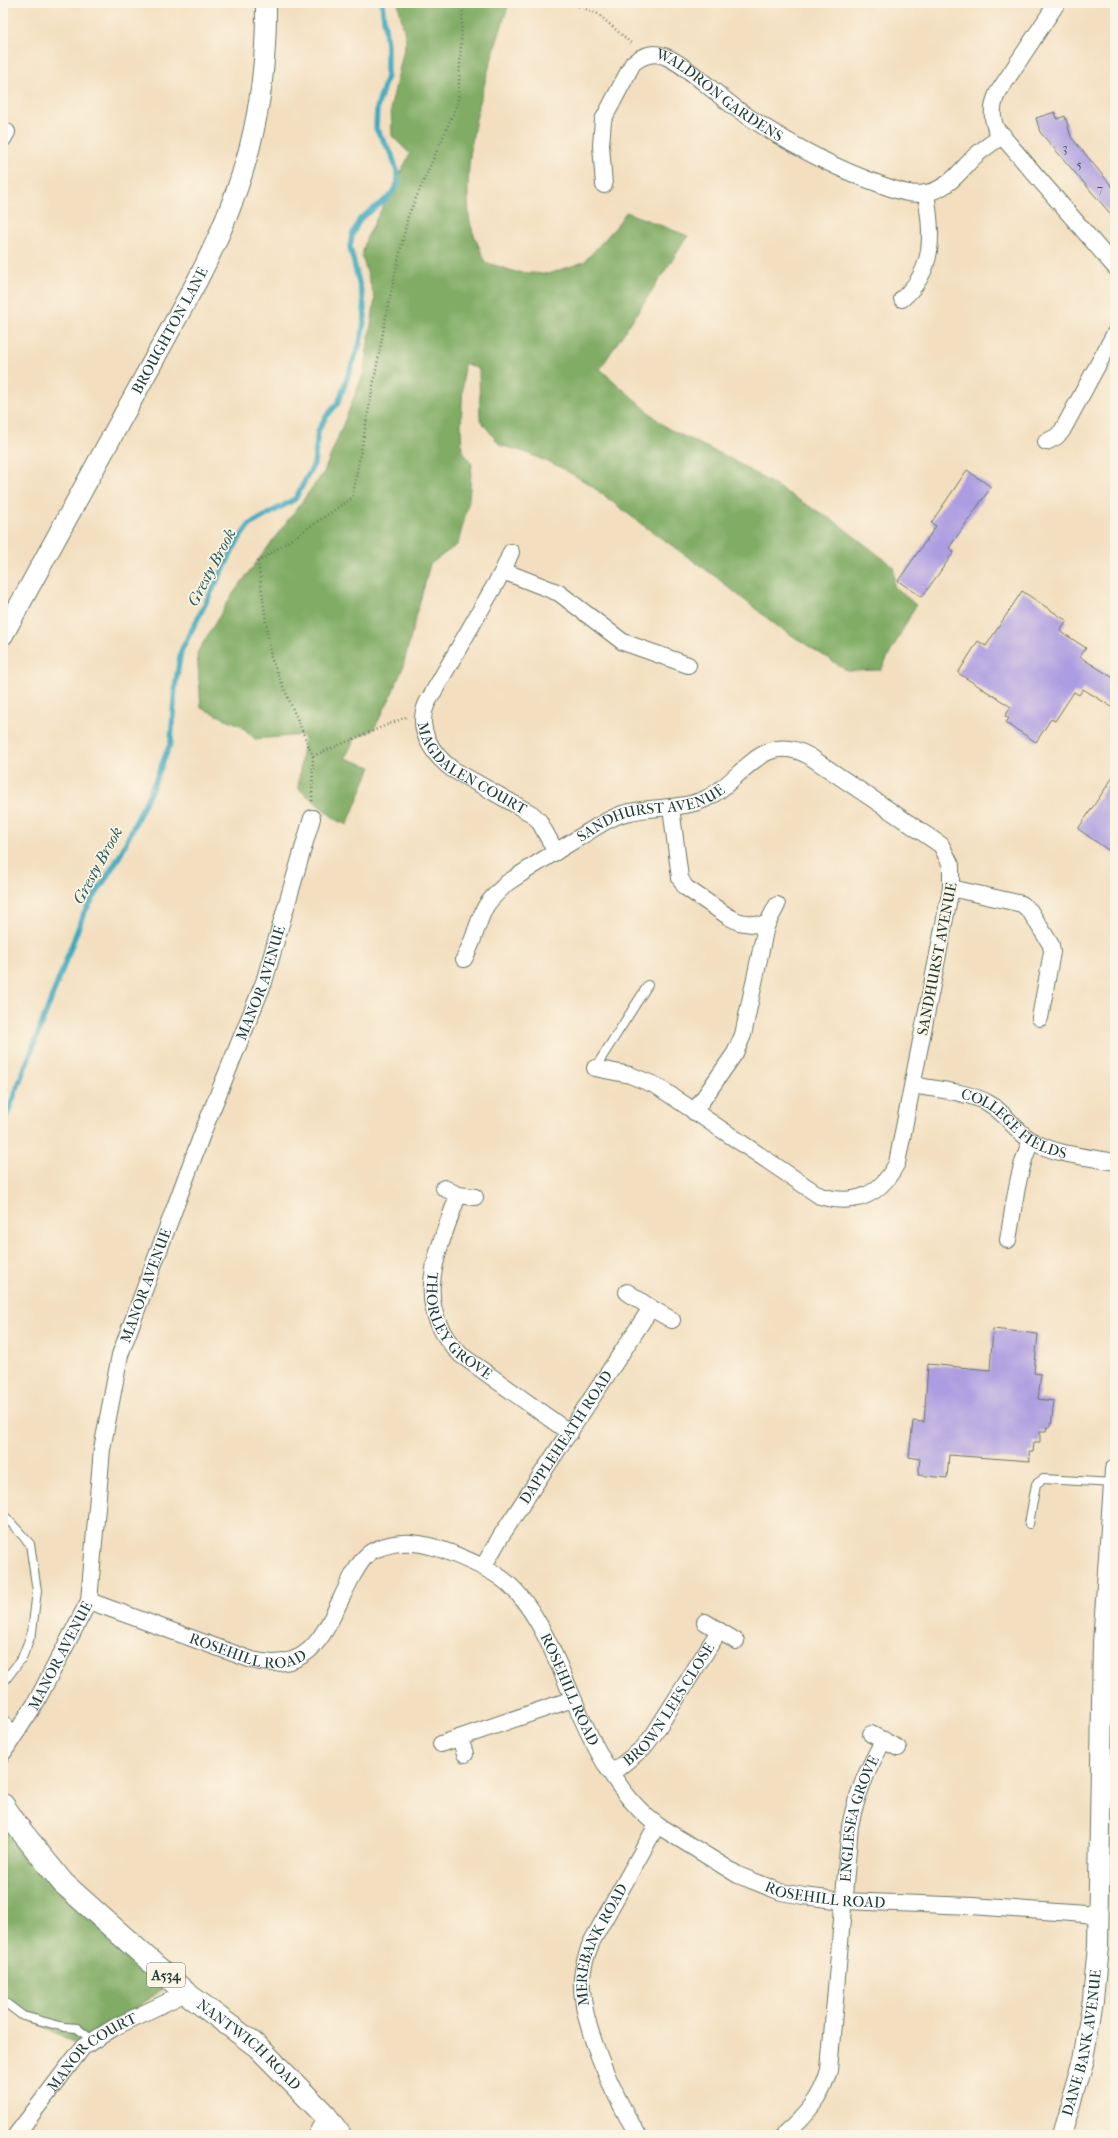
<svg xmlns="http://www.w3.org/2000/svg" width="1118" height="2138" font-family="'IM FELL French Canon',serif">
	<rect width="100%" height="100%" fill="#fcf5e5"/>
	<filter id="ink" filterUnits="userSpaceOnUse"><feTurbulence type="fractalNoise" baseFrequency=".025" numOctaves="2"/><feDisplacementMap in="SourceGraphic" scale="8" xChannelSelector="R" yChannelSelector="G"/><feConvolveMatrix kernelMatrix="1 2 1 2 8 2 1 2 1" color-interpolation-filters="sRGB"/></filter>
	<filter id="wash" filterUnits="userSpaceOnUse"><feTurbulence type="fractalNoise" baseFrequency=".012" numOctaves="4" result="noise"/><feDisplacementMap in="SourceGraphic" scale="16" xChannelSelector="R" yChannelSelector="G"/><feGaussianBlur stdDeviation="0.9" result="paint"/><feColorMatrix in="noise" values="0 0 0 0 0 0 0 0 0 0 0 0 0 0 0 0 0 1.4 0 .05"/><feComposite in="paint" operator="in"/></filter>
	<g filter="url(#wash)">
		<rect width="100%" height="100%" fill="#f3dfc0"/>
		<g fill="#80ac65" stroke="#50744c">
			<path d="M398,3H509C488,70 462,145 469,215C470,230 480,247 485,262L516,272L548,274L584,262L615,228L626,212L688,236L600,369L667,428L731,459L837,523L894,567V586L916,605L881,670L848,671L777,626L712,574L640,523L589,484L558,466L524,452L500,445L480,420L479,369L464,363L461,425L462,450L472,464L469,500L458,544L430,564L402,670L389,700L374,729L355,738L345,758L371,767L347,825L336,820L298,788L304,735L255,739L240,725L201,708L197,653L232,595L324,472L363,375L375,299L362,256L366,239L410,154L392,136L391,106L406,40Z"/>
			<polygon points="3,1801 78,1901 171,1983 83,2047 23,2016 3,2003"/>
		</g>
		<g fill="none" stroke-linecap="round" stroke-linejoin="round">
			<polyline stroke="#3ea9be" stroke-width="5.5" points="3,1125 84,913 119,857 153,786 171,742 175,687 181,651 237,542 249,525 295,499 314,464 318,431 326,417 338,403 360,343 365,317 363,299 350,247 352,235 360,219 389,197 398,184 397,172 392,155 376,129 377,108 387,76 387,45 382,3"/>
		</g>
		<g id="blocks">
			<g fill="#ac9ce1">
				<polygon points="1055,112 1057,119 1065,116 1071,137 1115,190 1115,219 1040,132 1036,118"/>
				<polygon points="967,470 991,487 949,548 954,552 922,597 898,581 936,526 931,523"/>
				<polygon points="1022,591 1067,621 1060,631 1086,648 1080,657 1115,679 1115,709 1083,689 1079,695 1074,692 1055,721 1051,719 1036,742 1006,723 1009,718 1005,716 1011,707 958,673 978,641 986,646"/>
				<polygon points="1115,774 1115,855 1078,829"/>
				<polygon points="993,1329 1038,1334 1034,1373 1041,1374 1038,1399 1054,1401 1051,1427 1047,1427 1046,1431 1040,1431 1040,1442 1034,1442 1033,1452 1029,1452 1030,1461 949,1455 947,1478 918,1475 920,1459 909,1457 913,1421 924,1422 928,1364 990,1370"/>
			</g>
		</g>
	</g>
	<g filter="url(#ink)">
		<use href="#blocks" fill-opacity="0" stroke="#697665" stroke-width="1"/>
		<g fill="none" stroke-linecap="round" stroke-linejoin="round">
			<g stroke="#697665" stroke-width="10">
				<g id="service">
					<polyline points="595,1068 648,985"/>
					<polyline points="3,1514 30,1544 37,1591 32,1632 22,1658 3,1683"/>
					<polyline points="1029,1524 1036,1484 1043,1479 1114,1483"/>
					<polyline points="3,1717 17,1734"/>
					<polyline points="3,2001 23,2016 64,2027 77,2028 93,2041"/>
				</g>
			</g>
			<g stroke="#697665" stroke-width="18">
				<g id="minor">
					<path d="M1057,3L997,94C992,106 991,116 996,129L1115,267"/>
					<polyline points="3,139 7,132"/>
					<path id="s1" d="M604,185L601,145L603,120L633,63C642,56 652,51 664,56C684,63 717,95 737,109C782,140 830,167 882,185C896,190 911,196 926,193C947,189 958,174 971,160C980,150 993,143 1003,135"/>
					<path d="M902,299C936,269 932,235 926,193"/>
					<polyline points="1046,442 1056,437 1062,431 1115,333"/>
					<path id="s2" d="M511,552L503,571L427,703C415,728 432,754 452,769L532,814L539,821L556,852"/>
					<polyline points="503,571 559,593 623,642 688,665"/>
					<polyline points="671,807 680,878 685,887 729,917 739,922 766,926 743,1035 735,1053 694,1112"/>
					<polyline points="951,888 1022,904 1030,911 1051,945 1052,952 1040,1018"/>
					<polyline points="766,926 777,905"/>
					<path id="s3" d="M464,959C474,942 477,922 486,906C492,897 500,890 507,883C531,867 555,852 580,837C593,829 607,819 622,814C649,805 679,811 705,799C741,783 761,729 809,756L941,845L951,865V888L897,1163C880,1196 855,1206 820,1196L657,1086L630,1075L595,1068"/>
					<path id="s4" d="M913,1085C937,1090 966,1091 988,1103C1005,1112 1015,1131 1032,1141C1056,1155 1088,1157 1115,1162"/>
					<polyline points="444,1188 458,1195"/>
					<path id="s5" d="M475,1197L458,1195C438,1253 409,1305 461,1355L570,1433"/>
					<path d="M1008,1240C1014,1207 1017,1172 1031,1141"/>
					<polyline points="627,1292 651,1308"/>
					<path id="s6" d="M483,1567L501,1536L651,1308L672,1320"/>
					<path id="s7" d="M89,1601L252,1660C318,1677 328,1620 353,1575C359,1565 365,1553 377,1549C403,1538 425,1543 451,1553C468,1560 486,1567 501,1578C536,1603 556,1659 573,1698C592,1743 617,1795 657,1825L738,1875L781,1892L804,1896L844,1901L972,1906L1099,1915"/>
					<polyline points="705,1622 736,1641"/>
					<polyline points="871,1734 898,1748"/>
					<polyline points="460,1738 465,1754"/>
					<polyline points="441,1744 573,1699"/>
					<path id="s8" d="M3,1753L35,1704L89,1601L102,1449L120,1355L204,1129L264,982L312,818"/>
					<path id="s9" d="M612,1773L643,1748L654,1734L719,1631"/>
					<path id="s10" d="M16,2135L83,2047L115,2027L186,1993"/>
					<polyline points="316,2135 326,2116"/>
					<path id="s11" d="M638,2135C614,2096 579,2022 582,1977C583,1964 587,1953 592,1941L657,1825"/>
					<path id="s12" d="M784,2135C805,2116 822,2098 829,2070L850,1826C856,1796 868,1767 884,1740"/>
				</g>
			</g>
			<g stroke="#697665" stroke-width="22">
				<g id="tertiary">
					<path id="s13" d="M3,635L197,281C245,188 267,108 266,3"/>
					<path id="s14" d="M1061,2135L1083,2060L1093,2000L1098,1946L1103,1643L1115,1470"/>
				</g>
			</g>
			<g stroke="#697665" stroke-width="24">
				<g id="primary">
					<path id="s15" d="M3,1805L18,1827L63,1883L186,1993L258,2047L326,2116L340,2135"/>
				</g>
			</g>
			<g stroke="#697665" stroke-width="2.5" stroke-dasharray="1 3" stroke-linecap="butt">
				<polyline points="571,3 598,14 631,43"/>
				<polyline points="406,717 313,756 271,658 258,562 352,498 388,306 408,216 458,103 463,3"/>
				<polyline points="312,801 313,756"/>
			</g>
			<use href="#service" stroke="#fff" stroke-width="8"/>
			<use href="#minor" stroke="#fff" stroke-width="16"/>
			<use href="#tertiary" stroke="#fff" stroke-width="20"/>
			<use href="#primary" stroke="#fff" stroke-width="22"/>
		</g>
	</g>
	<g text-anchor="middle" stroke-width="3.5" stroke-linejoin="round" paint-order="stroke">
		<g font-size="13" fill="#42555f">
			<text x="1065" y="152">3</text>
			<text x="1079" y="169">5</text>
			<text x="1100" y="193">7</text>
		</g>
		<rect fill="#fcf5e5" stroke="#617469" stroke-width="1" x="147" y="1963" width="38" height="24" rx="3"/>
		<g font-size="14" font-weight="bold" fill="#1f3d34">
			<text x="166" y="1980">A534</text>
		</g>
		<g font-size="15" fill="#1f3d34" stroke="#fcf5e5">
			<text dy="5" stroke="none"><textPath href="#s1" startOffset="231">WALDRON GARDENS</textPath></text>
			<text dy="5" stroke="none"><textPath href="#s13" startOffset="347">BROUGHTON LANE</textPath></text>
			<text dy="5" stroke="none"><textPath href="#s2" startOffset="263">MAGDALEN COURT</textPath></text>
			<text dy="5" stroke="none"><textPath href="#s3" startOffset="251">SANDHURST AVENUE</textPath></text>
			<text transform="translate(937 959) rotate(-79)" y="5">SANDHURST AVENUE</text>
			<text dy="5" stroke="none"><textPath href="#s8" startOffset="821">MANOR AVENUE</textPath></text>
			<text dy="5" stroke="none"><textPath href="#s4" startOffset="111">COLLEGE FIELDS</textPath></text>
			<text dy="5" stroke="none"><textPath href="#s8" startOffset="497">MANOR AVENUE</textPath></text>
			<text dy="5" stroke="none"><textPath href="#s5" startOffset="162">THORLEY GROVE</textPath></text>
			<text dy="5" stroke="none"><textPath href="#s6" startOffset="154">DAPPLEHEATH ROAD</textPath></text>
			<text dy="5" stroke="none"><textPath href="#s7" startOffset="168">ROSEHILL ROAD</textPath></text>
			<text dy="5" stroke="none"><textPath href="#s8" startOffset="113">MANOR AVENUE</textPath></text>
			<text dy="5" stroke="none"><textPath href="#s7" startOffset="622">ROSEHILL ROAD</textPath></text>
			<text dy="5" stroke="none"><textPath href="#s9" startOffset="90">BROWN LEES CLOSE</textPath></text>
			<text dy="5" stroke="none"><textPath href="#s12" startOffset="334">ENGLESEA GROVE</textPath></text>
			<text dy="5" stroke="none"><textPath href="#s7" startOffset="971">ROSEHILL ROAD</textPath></text>
			<text dy="5" stroke="none"><textPath href="#s11" startOffset="206">MEREBANK ROAD</textPath></text>
			<text dy="5" stroke="none"><textPath href="#s14" startOffset="95">DANE BANK AVENUE</textPath></text>
			<text dy="5" stroke="none"><textPath href="#s15" startOffset="345">NANTWICH ROAD</textPath></text>
			<text dy="5" stroke="none"><textPath href="#s10" startOffset="114">MANOR COURT</textPath></text>
		</g>
		<g font-size="16" font-style="italic" fill="#285d5d" stroke="#fcf5e5">
			<text transform="translate(211 567) rotate(-62)" y="6">Gresty Brook</text>
			<text transform="translate(97 865) rotate(-61)" y="6">Gresty Brook</text>
		</g>
	</g>
	<rect width="1118" height="2138" fill="none" stroke="#fcf5e5" stroke-width="16"/>
</svg>
